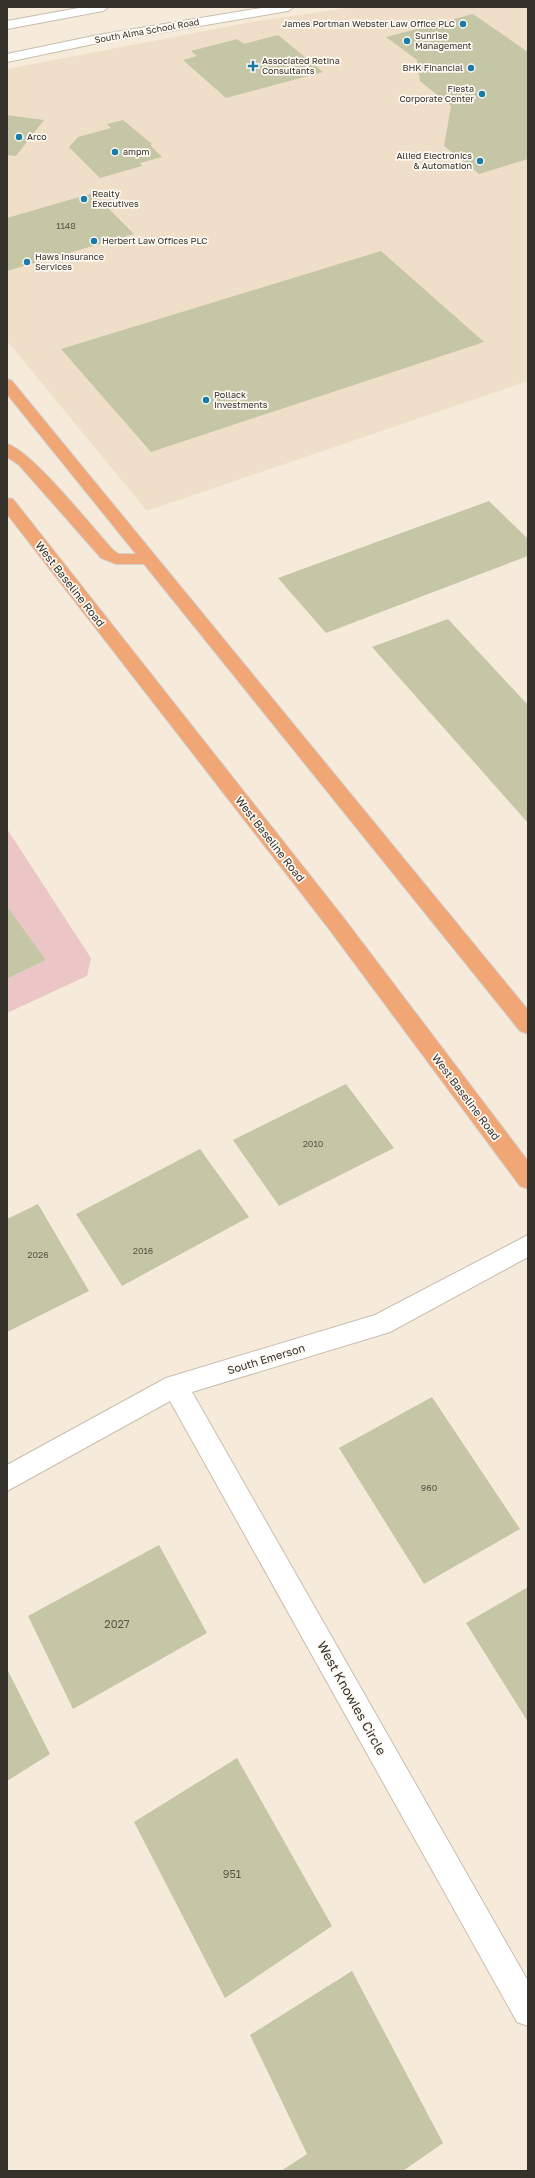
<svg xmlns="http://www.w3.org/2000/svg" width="535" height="2178" font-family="'Golos Text',sans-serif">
	<rect width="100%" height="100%" fill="#f6ebda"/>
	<polygon fill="#efdfc8" points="354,7 528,8 528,381 147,511 7,341 7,69 251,22"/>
	<polygon fill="#ecc6c7" points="7,829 91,958 87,976 7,1013 7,979 46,960 7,906"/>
	<g fill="#c5c6a5">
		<polygon points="473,14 528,52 528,159 479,174 444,146 451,106 420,81 417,60 386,37"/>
		<polygon points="278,35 323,72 226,98 183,60 197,56 191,51 237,39 244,44"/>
		<polygon points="7,115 44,120 16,156 7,155"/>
		<polygon points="123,120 152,144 150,145 162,157 140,163 142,166 100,178 69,147 78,137 111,128 107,124"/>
		<polygon points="93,193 134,234 7,271 7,218"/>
		<polygon points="381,251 484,342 151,452 61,349"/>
		<polygon points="489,501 528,539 528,556 326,633 278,578"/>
		<polygon points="448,619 528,705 528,823 372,647"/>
		<polygon points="7,906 46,960 7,979"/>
		<polygon points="346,1084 394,1148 279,1206 233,1140"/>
		<polygon points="200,1149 249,1217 122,1286 76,1214"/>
		<polygon points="38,1204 89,1291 7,1332 7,1219"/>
		<polygon points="432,1397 520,1529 424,1584 339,1448"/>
		<polygon points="159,1545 207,1633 73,1709 28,1616"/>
		<polygon points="528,1587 528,1722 466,1623"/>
		<polygon points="7,1669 50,1754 7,1781"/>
		<polygon points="237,1758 332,1926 225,1998 134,1822"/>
		<polygon points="352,1971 443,2143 403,2171 281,2171 307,2154 250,2035"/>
	</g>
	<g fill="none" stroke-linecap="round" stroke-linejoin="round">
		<g stroke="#c8beae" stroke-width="2">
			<polygon id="street" points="528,1235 528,1257 390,1332 192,1392 528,1981 528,2026 517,2022 170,1401 7,1491 7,1465 166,1378 375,1315"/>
		</g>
		<g stroke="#c8beae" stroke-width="2">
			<g id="secondary">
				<polygon points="84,7 109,7 103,11 7,29 7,21"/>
				<polygon points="267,7 294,7 288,11 98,43 7,62 7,54 98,35"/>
			</g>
		</g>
		<g stroke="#d2d1d0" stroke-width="2">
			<g id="primary">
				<path d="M7,379L12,381L528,1010V1034L520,1031L144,564H116L101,558L19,465L7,457V444C31,450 93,528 113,550L119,554H136L7,394Z"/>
				<polygon points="7,498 13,499 343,917 528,1161 528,1189 520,1186 329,929 7,514"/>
			</g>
		</g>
		<use href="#street" fill="#fff" fill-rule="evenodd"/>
		<use href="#secondary" fill="#fff" fill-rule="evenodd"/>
		<use href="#primary" fill="#f1a676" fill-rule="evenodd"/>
	</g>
	<g fill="#197ba7" stroke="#fef9f2" stroke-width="1.5">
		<circle cx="463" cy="24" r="4"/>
		<circle cx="407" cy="41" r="4"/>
		<path d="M251 60h4v4h4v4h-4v4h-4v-4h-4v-4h4z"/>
		<circle cx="471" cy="68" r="4"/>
		<circle cx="482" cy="94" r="4"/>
		<circle cx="19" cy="137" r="4"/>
		<circle cx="115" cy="152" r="4"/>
		<circle cx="480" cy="161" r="4"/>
		<circle cx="84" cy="199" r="4"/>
		<circle cx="94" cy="241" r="4"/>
		<circle cx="27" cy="262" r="4"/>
		<circle cx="206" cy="400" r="4"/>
	</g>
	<g text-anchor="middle" stroke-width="3.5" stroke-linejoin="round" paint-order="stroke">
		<g font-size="9" fill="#34302a" stroke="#fef9f2" text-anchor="start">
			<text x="455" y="27" text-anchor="end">James Portman Webster Law Office PLC</text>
			<text x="415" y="39">Sunrise<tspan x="415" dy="10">Management</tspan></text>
			<text x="262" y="64">Associated Retina<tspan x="262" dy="10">Consultants</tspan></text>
			<text x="463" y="71" text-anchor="end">BHK Financial</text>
			<text x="474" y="92" text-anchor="end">Fiesta<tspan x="474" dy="10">Corporate Center</tspan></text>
			<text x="27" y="140">Arco</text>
			<text x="123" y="155">ampm</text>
			<text x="472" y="159" text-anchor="end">Allied Electronics<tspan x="472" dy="10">&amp; Automation</tspan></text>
			<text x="92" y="197">Realty<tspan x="92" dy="10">Executives</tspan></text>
			<text x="102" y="244">Herbert Law Offices PLC</text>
			<text x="35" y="260">Haws Insurance<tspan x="35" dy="10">Services</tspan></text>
			<text x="214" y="398">Pollack<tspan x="214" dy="10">Investments</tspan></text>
		</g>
		<g font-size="9" fill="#34302a" stroke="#fef9f2">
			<text transform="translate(147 31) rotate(-10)" y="3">South Alma School Road</text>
		</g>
		<g font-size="9" fill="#585649">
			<text x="66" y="229">1148</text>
			<text x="313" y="1147">2010</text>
			<text x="143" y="1254">2016</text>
			<text x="38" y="1258">2026</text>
			<text x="429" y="1491">960</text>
		</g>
		<g font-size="11" fill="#34302a" stroke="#fef9f2">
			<text transform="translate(70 584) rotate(52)" y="4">West Baseline Road</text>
			<text transform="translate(270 839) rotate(52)" y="4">West Baseline Road</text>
			<text transform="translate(466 1097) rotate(53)" y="4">West Baseline Road</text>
			<text transform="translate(266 1359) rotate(-17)" y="4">South Emerson</text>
		</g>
		<g font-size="11" fill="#585649">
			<text x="117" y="1628">2027</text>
			<text x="232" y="1878">951</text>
		</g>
		<g font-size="13" fill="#34302a" stroke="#fef9f2">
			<text transform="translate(352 1698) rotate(61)" y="5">West Knowles Circle</text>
		</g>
	</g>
	<rect width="535" height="2178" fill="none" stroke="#34302a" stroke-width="16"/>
</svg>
